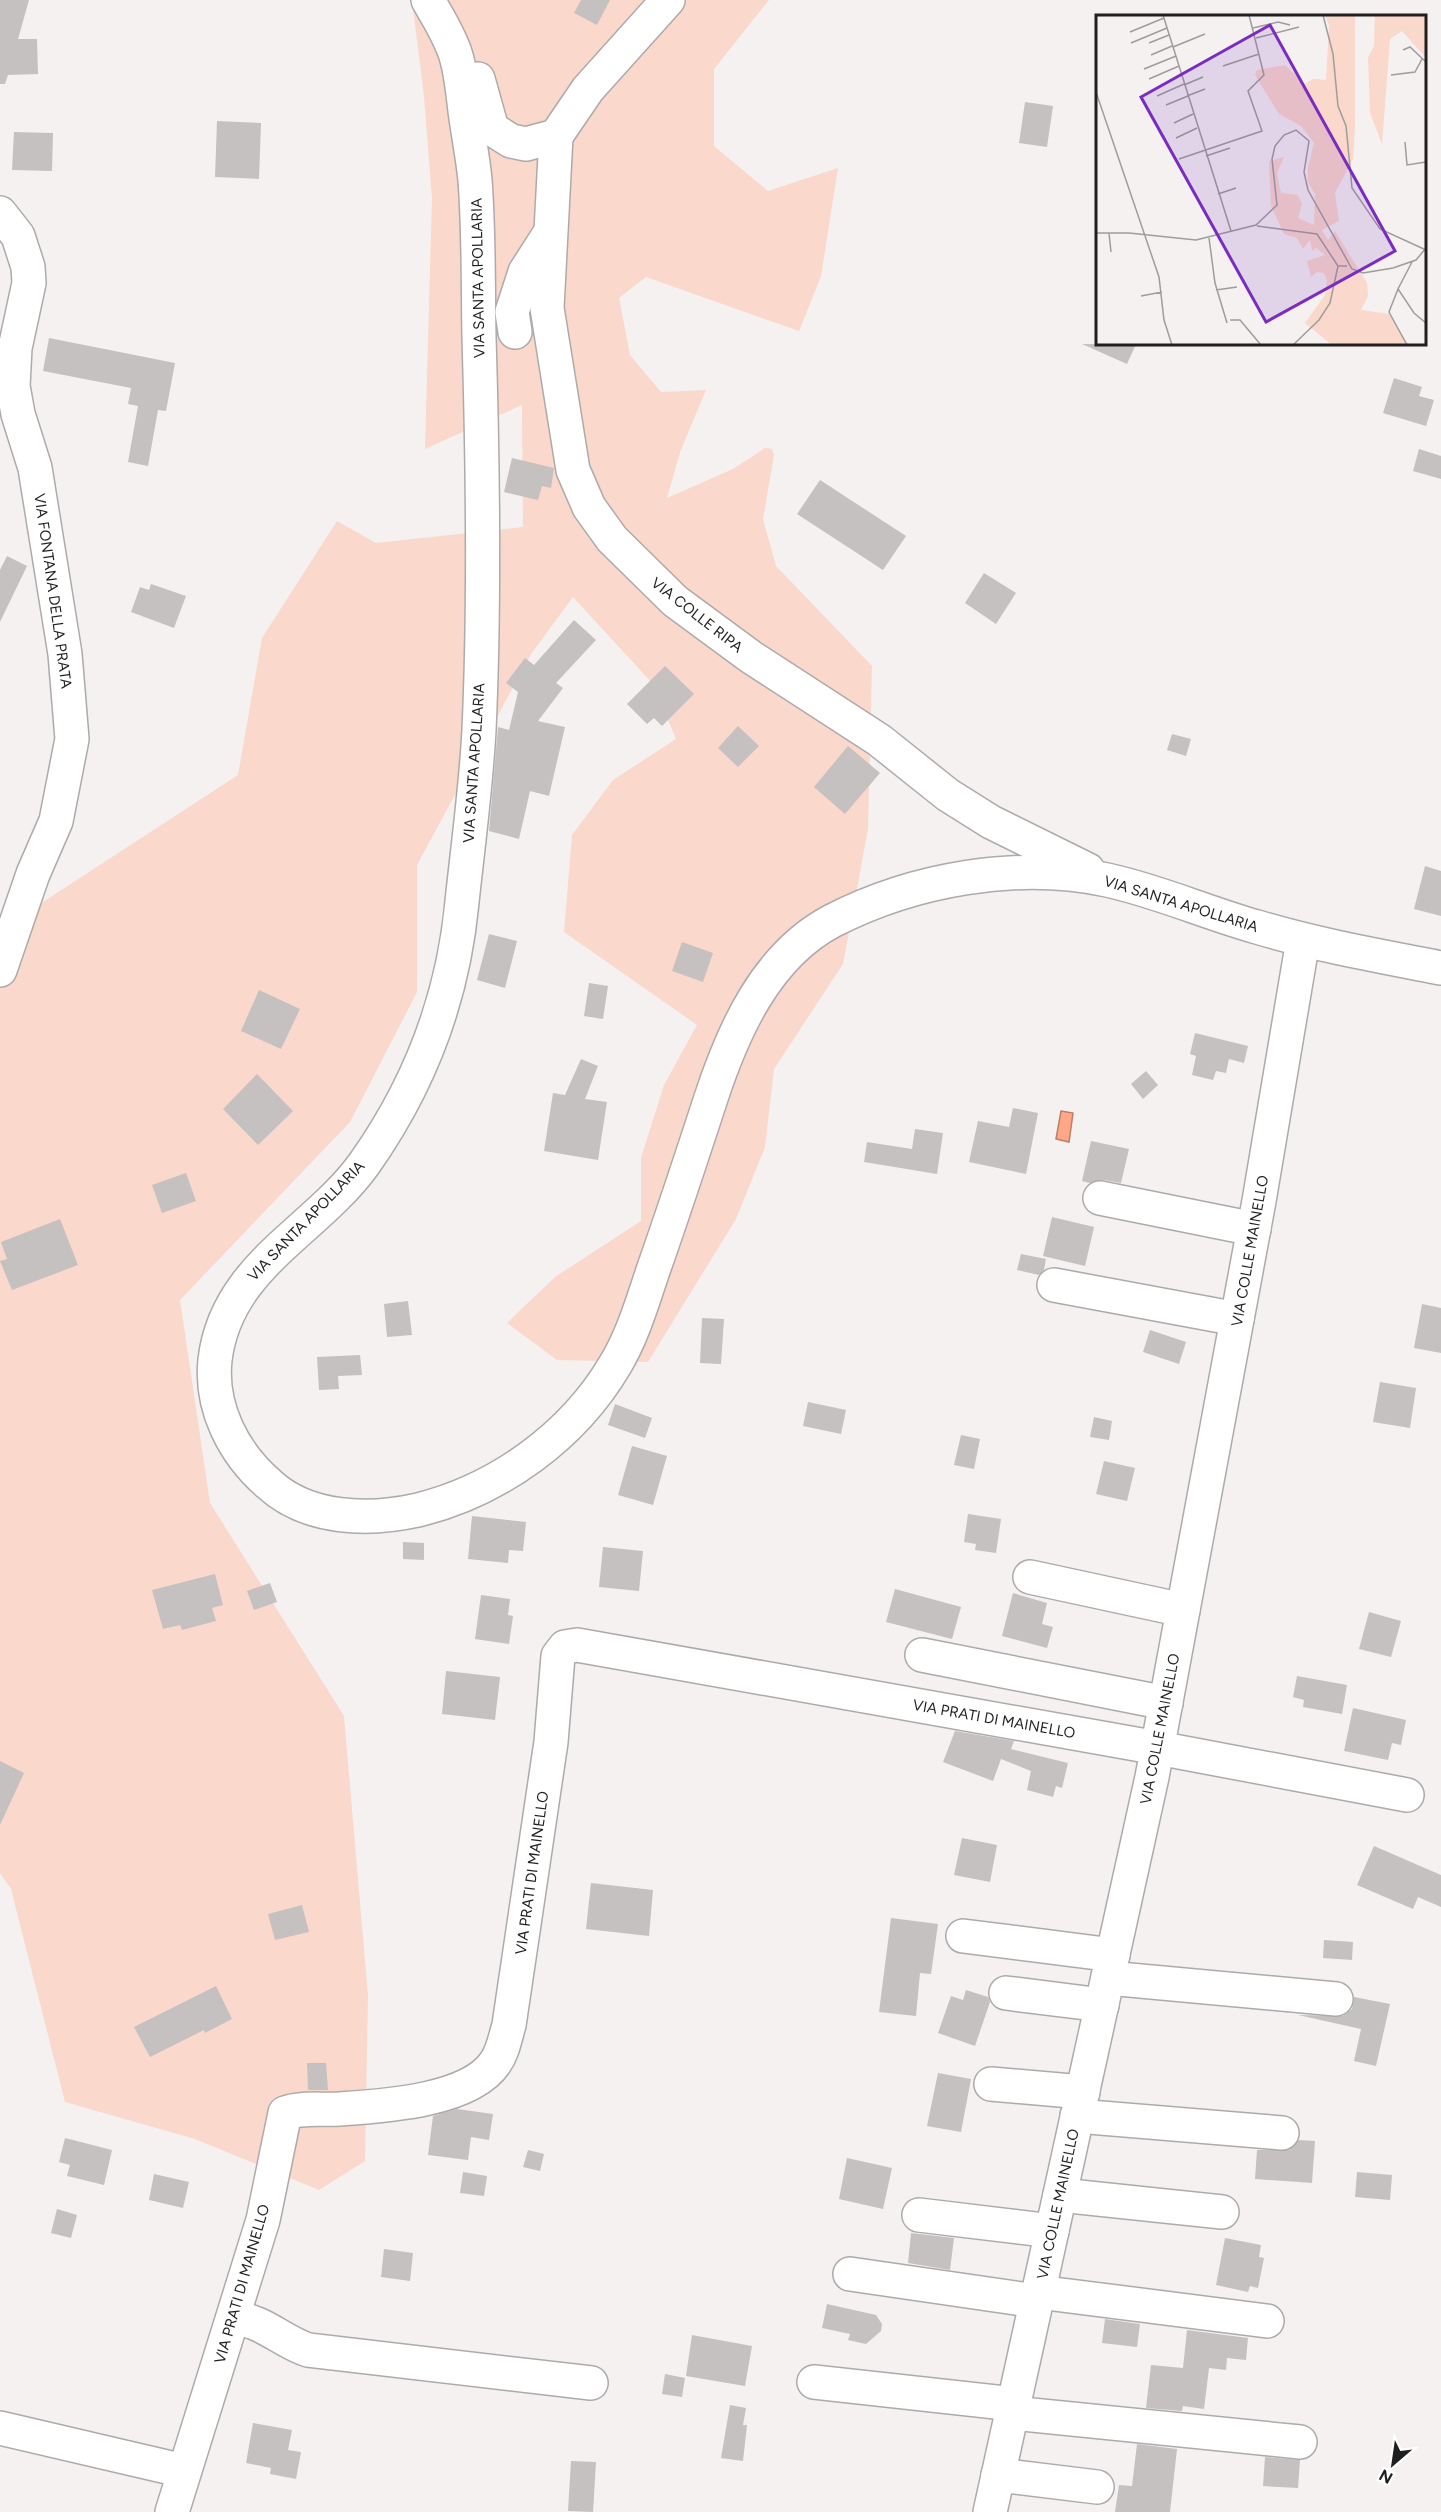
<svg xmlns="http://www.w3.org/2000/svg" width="1441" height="2512" font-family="Figtree,sans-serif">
	<rect width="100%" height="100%" fill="#f4f1f0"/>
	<polygon fill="#fad8cb" points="412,0 769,0 714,69 714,146 768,191 838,168 821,276 799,331 646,277 619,298 630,355 661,392 706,390 680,452 667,498 733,469 765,448 772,449 774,455 763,519 776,566 872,666 868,829 843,964 774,1069 765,1147 736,1219 648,1362 557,1360 507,1323 555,1277 641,1221 641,1158 664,1085 697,1025 564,932 572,835 613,780 676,739 653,684 573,597 531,654 417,865 417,992 350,1122 180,1300 210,1503 344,1716 368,1996 365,2161 319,2190 195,2139 65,2102 11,1889 0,1873 0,930 238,775 262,638 337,521 376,543 523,527 522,405 425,449 432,199 424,96"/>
	<polygon fill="#ffa786" stroke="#bc7e67" stroke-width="1.5" points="1061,1111 1073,1113 1069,1142 1056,1139"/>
	<g fill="#c5c1c0">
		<polygon points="0,0 29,0 18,39 37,39 38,74 8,75 5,84 0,84"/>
		<polygon points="581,0 610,0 597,25 574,13"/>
		<polygon points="1025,102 1053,106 1047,147 1019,143"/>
		<polygon points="217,121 261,123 259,179 215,177"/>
		<polygon points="14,132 53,133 52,171 12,170"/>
		<polygon points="49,338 175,363 166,411 158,410 148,466 128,462 138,406 128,404 131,388 43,371"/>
		<polygon points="1082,344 1136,344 1127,364"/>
		<polygon points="1394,378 1422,387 1419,396 1434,400 1426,426 1383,413"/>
		<polygon points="1419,449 1441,456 1441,479 1413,471"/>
		<polygon points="512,458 554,468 551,488 542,486 538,500 504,492"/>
		<polygon points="820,480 906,536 883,570 797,514"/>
		<polygon points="7,556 27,566 0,622 0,570"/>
		<polygon points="984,573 1016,593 996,624 965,603"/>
		<polygon points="151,584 186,596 174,628 131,612 140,587 149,590"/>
		<polygon points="574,620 596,640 556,683 563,688 538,721 565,727 549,796 530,791 519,839 489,831 498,727 509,730 518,692 506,683 525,658 534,665"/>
		<polygon points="665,666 694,694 662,726 654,718 647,724 627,704"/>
		<polygon points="738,726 759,746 738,767 718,748"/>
		<polygon points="1172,734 1191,739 1186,756 1167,750"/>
		<polygon points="848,746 880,773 845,814 814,787"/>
		<polygon points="1425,866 1441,871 1441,916 1414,909"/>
		<polygon points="489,934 517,941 505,988 477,980"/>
		<polygon points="682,942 713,953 703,982 672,971"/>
		<polygon points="589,983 608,986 603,1019 584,1016"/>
		<polygon points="259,990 300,1009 281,1049 241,1031"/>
		<polygon points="1195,1033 1248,1046 1244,1063 1229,1059 1226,1073 1216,1071 1213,1080 1192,1075 1196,1056 1190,1054"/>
		<polygon points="581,1059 598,1066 585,1099 607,1102 598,1160 544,1151 553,1093 565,1095"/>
		<polygon points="1146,1071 1158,1085 1143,1099 1131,1084"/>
		<polygon points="257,1074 293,1111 258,1145 223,1109"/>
		<polygon points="1013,1108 1038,1113 1026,1174 969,1162 978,1121 1009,1127"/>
		<polygon points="915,1129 943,1133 937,1174 864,1162 867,1142 912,1149"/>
		<polygon points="1091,1141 1129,1149 1121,1183 1104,1180 1090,1183 1082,1181"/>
		<polygon points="186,1173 196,1201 162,1213 152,1185"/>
		<polygon points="1052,1217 1094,1227 1085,1266 1043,1256"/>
		<polygon points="60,1219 78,1265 12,1290 0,1261 7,1259 1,1242"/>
		<polygon points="1021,1254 1046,1259 1044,1270 1039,1275 1017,1270"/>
		<polygon points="408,1301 412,1335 387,1337 384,1304"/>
		<polygon points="1422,1304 1441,1308 1441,1353 1414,1348"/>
		<polygon points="702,1318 724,1319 721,1364 700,1363"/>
		<polygon points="1150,1330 1186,1342 1179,1364 1143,1352"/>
		<polygon points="360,1355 362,1375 338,1376 339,1389 319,1390 317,1357"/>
		<polygon points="1380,1382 1416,1388 1410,1428 1373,1422"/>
		<polygon points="808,1402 846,1410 841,1434 803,1426"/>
		<polygon points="615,1404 652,1418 645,1438 608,1425"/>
		<polygon points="1094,1417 1112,1421 1109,1440 1090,1437"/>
		<polygon points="961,1435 980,1439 974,1469 954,1465"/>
		<polygon points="632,1446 667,1456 653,1505 618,1495"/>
		<polygon points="1104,1461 1135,1468 1127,1501 1096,1494"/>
		<polygon points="968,1514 1001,1519 996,1553 975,1550 976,1544 964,1542"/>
		<polygon points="472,1516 526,1522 523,1551 509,1550 508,1563 468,1559"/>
		<polygon points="403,1542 424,1543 424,1560 403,1559"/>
		<polygon points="603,1547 643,1551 639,1591 599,1587"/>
		<polygon points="215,1574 223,1605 212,1608 216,1621 182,1630 180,1625 163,1629 152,1590"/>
		<polygon points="270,1583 277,1602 254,1610 247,1591"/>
		<polygon points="895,1589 961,1607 952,1639 886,1622"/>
		<polygon points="1013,1593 1047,1603 1042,1624 1053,1627 1047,1648 1002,1636"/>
		<polygon points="481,1595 510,1599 508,1615 513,1616 509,1644 475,1639"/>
		<polygon points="1369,1612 1401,1621 1391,1657 1359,1649"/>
		<polygon points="446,1671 500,1677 495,1720 442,1714"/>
		<polygon points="1297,1676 1347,1685 1342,1714 1303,1707 1304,1700 1293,1697"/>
		<polygon points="1353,1708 1406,1720 1401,1745 1392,1743 1388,1760 1344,1751"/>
		<polygon points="955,1731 1014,1741 1011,1749 1068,1763 1062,1788 1056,1786 1053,1797 1027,1790 1031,1771 1001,1759 993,1781 943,1762"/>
		<polygon points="0,1761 24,1773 0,1825"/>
		<polygon points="962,1838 997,1845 990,1882 954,1875"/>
		<polygon points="1374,1846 1441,1875 1441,1907 1418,1897 1413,1909 1357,1885"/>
		<polygon points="591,1883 653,1890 649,1936 586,1929"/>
		<polygon points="302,1905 309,1932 275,1940 268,1914"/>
		<polygon points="891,1918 938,1924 931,1974 920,1973 916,2016 879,2012"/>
		<polygon points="1324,1940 1353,1942 1352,1960 1323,1958"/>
		<polygon points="216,1986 232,2019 205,2033 204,2030 150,2057 134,2027"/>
		<polygon points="966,1990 988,1997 990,2002 975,2046 938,2033 951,1996 963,2000"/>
		<polygon points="1354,1997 1390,2004 1376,2066 1354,2061 1361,2029 1298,2015 1343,2016 1352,2009"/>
		<polygon points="307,2063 326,2063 328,2090 308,2090"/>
		<polygon points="938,2073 971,2079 961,2132 927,2126"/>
		<polygon points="457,2109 493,2114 489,2140 471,2137 468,2160 428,2155 433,2116"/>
		<polygon points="65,2138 112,2150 104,2185 67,2176 70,2165 59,2162"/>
		<polygon points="1299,2140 1315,2141 1312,2183 1255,2179 1257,2150 1289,2150"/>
		<polygon points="528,2150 544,2154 540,2171 523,2167"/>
		<polygon points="847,2158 892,2168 883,2209 839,2199"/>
		<polygon points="463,2172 487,2176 484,2196 460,2193"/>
		<polygon points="1357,2172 1392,2175 1390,2200 1355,2197"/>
		<polygon points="154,2174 189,2182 183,2208 149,2200"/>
		<polygon points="57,2209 77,2215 71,2238 51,2233"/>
		<polygon points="911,2233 954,2238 950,2270 908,2263"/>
		<polygon points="1225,2238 1261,2245 1259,2257 1264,2258 1258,2288 1250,2286 1248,2292 1216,2285"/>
		<polygon points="384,2249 413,2253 410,2281 381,2277"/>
		<polygon points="827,2304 876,2315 882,2324 881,2331 866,2344 848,2340 850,2334 822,2328"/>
		<polygon points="1105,2319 1140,2324 1137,2347 1102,2343"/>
		<polygon points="1187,2330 1248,2338 1246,2360 1227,2358 1226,2370 1209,2368 1204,2409 1183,2406 1182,2411 1146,2408 1151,2365 1183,2368"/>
		<polygon points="692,2335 752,2346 745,2386 686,2376"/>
		<polygon points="665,2374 685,2378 682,2397 662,2394"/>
		<polygon points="730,2405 746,2408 743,2425 747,2425 743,2461 721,2458"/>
		<polygon points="253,2423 292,2430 288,2450 301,2452 296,2479 270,2474 271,2468 246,2463"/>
		<polygon points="1137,2444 1177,2449 1170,2512 1115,2512 1119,2485 1132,2486"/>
		<polygon points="1265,2457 1300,2460 1298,2488 1263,2486"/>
		<polygon points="571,2461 596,2462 593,2512 568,2511"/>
	</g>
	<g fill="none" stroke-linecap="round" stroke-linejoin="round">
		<g stroke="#aeaaa9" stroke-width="36">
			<g id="minor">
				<path d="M428,0C438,18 450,36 456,56C462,76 463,98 466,118C469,139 473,159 475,180C479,232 478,285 479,337C483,468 485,599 479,730C476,788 468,845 462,902C453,999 420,1085 364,1164C315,1232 226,1266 215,1360C210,1407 233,1453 269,1484C308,1520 369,1521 418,1510C499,1490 573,1436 615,1365C634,1334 644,1296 656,1262C675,1208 693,1153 711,1098C733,1031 766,956 832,921C914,879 1016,861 1107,880C1158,891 1207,913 1257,927C1317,945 1379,956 1441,968"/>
				<polyline points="478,79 492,129 511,141 526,144 556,136 588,89 668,0"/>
				<polyline points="556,136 547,308 573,470 589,507 612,539 675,601 751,657 879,740 948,795 991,822 1088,870"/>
				<polyline points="0,213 18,236 28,267 29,283 15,348 13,386 18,414 35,468 65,654 72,739 56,821 33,874 0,970"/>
				<polyline points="515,332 512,312 525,272 550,233"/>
				<polyline points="1100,1198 1254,1229"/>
				<polyline points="1054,1285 1237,1319"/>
				<polyline points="1030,1577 1183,1610"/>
				<polyline points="922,1655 1166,1703"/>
				<polyline points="963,1936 1113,1955"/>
				<polyline points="1108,1978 1336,1999"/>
				<polyline points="1006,1993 1102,2005"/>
				<polyline points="991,2084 1083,2092"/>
				<polyline points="1077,2116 1282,2133"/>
				<polyline points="1060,2195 1222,2212"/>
				<polyline points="919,2215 1052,2231"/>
				<polyline points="850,2274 1036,2301"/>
				<polyline points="1038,2292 1267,2321"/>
				<path d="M233,2318C263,2320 281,2341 308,2350L591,2383"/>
				<polyline points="814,2382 1014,2404"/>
				<polyline points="1012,2413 1300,2442"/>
				<polyline points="0,2428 184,2471"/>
				<polyline points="998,2475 1097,2487"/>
				<path d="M172,2512L263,2220L285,2113C301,2107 323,2110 340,2109C384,2106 469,2101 495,2063C503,2052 505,2038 509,2025L551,1742L558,1656L565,1647L577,1645L1158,1748L1407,1795"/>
				<polyline points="990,2512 1152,1777 1259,1201 1303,940"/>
			</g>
		</g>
		<use href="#minor" stroke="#fff" stroke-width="33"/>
	</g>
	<g text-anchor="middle" stroke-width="6" stroke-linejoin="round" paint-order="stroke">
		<g font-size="15" fill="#201f1f" stroke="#fff">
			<text transform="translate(478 278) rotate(-91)" y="5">VIA SANTA APOLLARIA</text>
			<text transform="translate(53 591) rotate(82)" y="5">VIA FONTANA DELLA PRATA</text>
			<text transform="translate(697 615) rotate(38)" y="5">VIA COLLE RIPA</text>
			<text transform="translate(474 763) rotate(-86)" y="5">VIA SANTA APOLLARIA</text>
			<text transform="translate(1181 904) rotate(17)" y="5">VIA SANTA APOLLARIA</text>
			<text transform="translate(306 1221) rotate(-46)" y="5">VIA SANTA APOLLARIA</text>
			<text transform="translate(1250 1251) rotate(-80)" y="5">VIA COLLE MAINELLO</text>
			<text transform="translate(994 1719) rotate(10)" y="5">VIA PRATI DI MAINELLO</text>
			<text transform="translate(1160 1729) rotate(-79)" y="5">VIA COLLE MAINELLO</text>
			<text transform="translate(532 1873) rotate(-82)" y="5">VIA PRATI DI MAINELLO</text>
			<text transform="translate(1058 2204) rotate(-78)" y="5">VIA COLLE MAINELLO</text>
			<text transform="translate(242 2284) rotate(-74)" y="5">VIA PRATI DI MAINELLO</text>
		</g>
	</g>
	<g transform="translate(1096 15)">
		<rect width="330" height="330" fill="#f4f1f0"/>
		<path d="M229,0H259V112L257,144L239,178L243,206L226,215L232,225L239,216L271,268L272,281L265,295L293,299L313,330H236L209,308L229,280L231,265L228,258L221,257L215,262L211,246L229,240L220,233L216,236L214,225L207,234L201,223L188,219L175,191L173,146L188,142L181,158L185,178L202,180L206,189L202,203L218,210L219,179L212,167V152L218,128L205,111L183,99L159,60L161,55L189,50L209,69L217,64L230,65L233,10ZM279,0H330V43L306,16L294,24L286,129L274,98L272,43L278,31Z" fill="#fad8cb"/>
		<path fill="none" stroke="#9f9d9c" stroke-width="1.5" d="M67,0L135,216M227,0L237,39L242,91L250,111L256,173L284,214L330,235M157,13L182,7L194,10M34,17L68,3M160,23L203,12M35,28L71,13M53,28L73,20M77,32L109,19M307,35L314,32L330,47M55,40L76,31M127,51L163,39M48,54L80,41M295,60L319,57L326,44M53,64L83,51M88,70L107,62M0,77L63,262L68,305L76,330M61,81L88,69M91,81L109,74M70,90L92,81M78,108L97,99M80,123L101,113M309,127L311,150L330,147M110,141L134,133M83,144L166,116L152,76L168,60L153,0M122,179L140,173M161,211L221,219L242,251M0,218H33L100,225L160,210L181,190L176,144L179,131L188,120L200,115L213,126L208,157L212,175L256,254L267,258L297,253L320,245L330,233M13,218L15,237M113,223L119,268L131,308M316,247L302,274L318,298L330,308M302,274L293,297L311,330M120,275L141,272M45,281L66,277M134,305H144L165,330M197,330L223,305L234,288L242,251H251"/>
		<path fill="#7b2cbf" fill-opacity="0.15" stroke="#7b2cbf" stroke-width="3" d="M174,10L299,236L170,307L45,82Z"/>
		<rect width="330" height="330" fill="none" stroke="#201f1f" stroke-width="3"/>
	</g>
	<g transform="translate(1393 2464) rotate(209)" stroke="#ffffff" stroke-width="4.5" paint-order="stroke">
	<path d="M0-4.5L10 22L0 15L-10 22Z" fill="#201f1f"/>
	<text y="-9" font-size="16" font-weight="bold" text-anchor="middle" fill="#201f1f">N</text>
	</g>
</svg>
